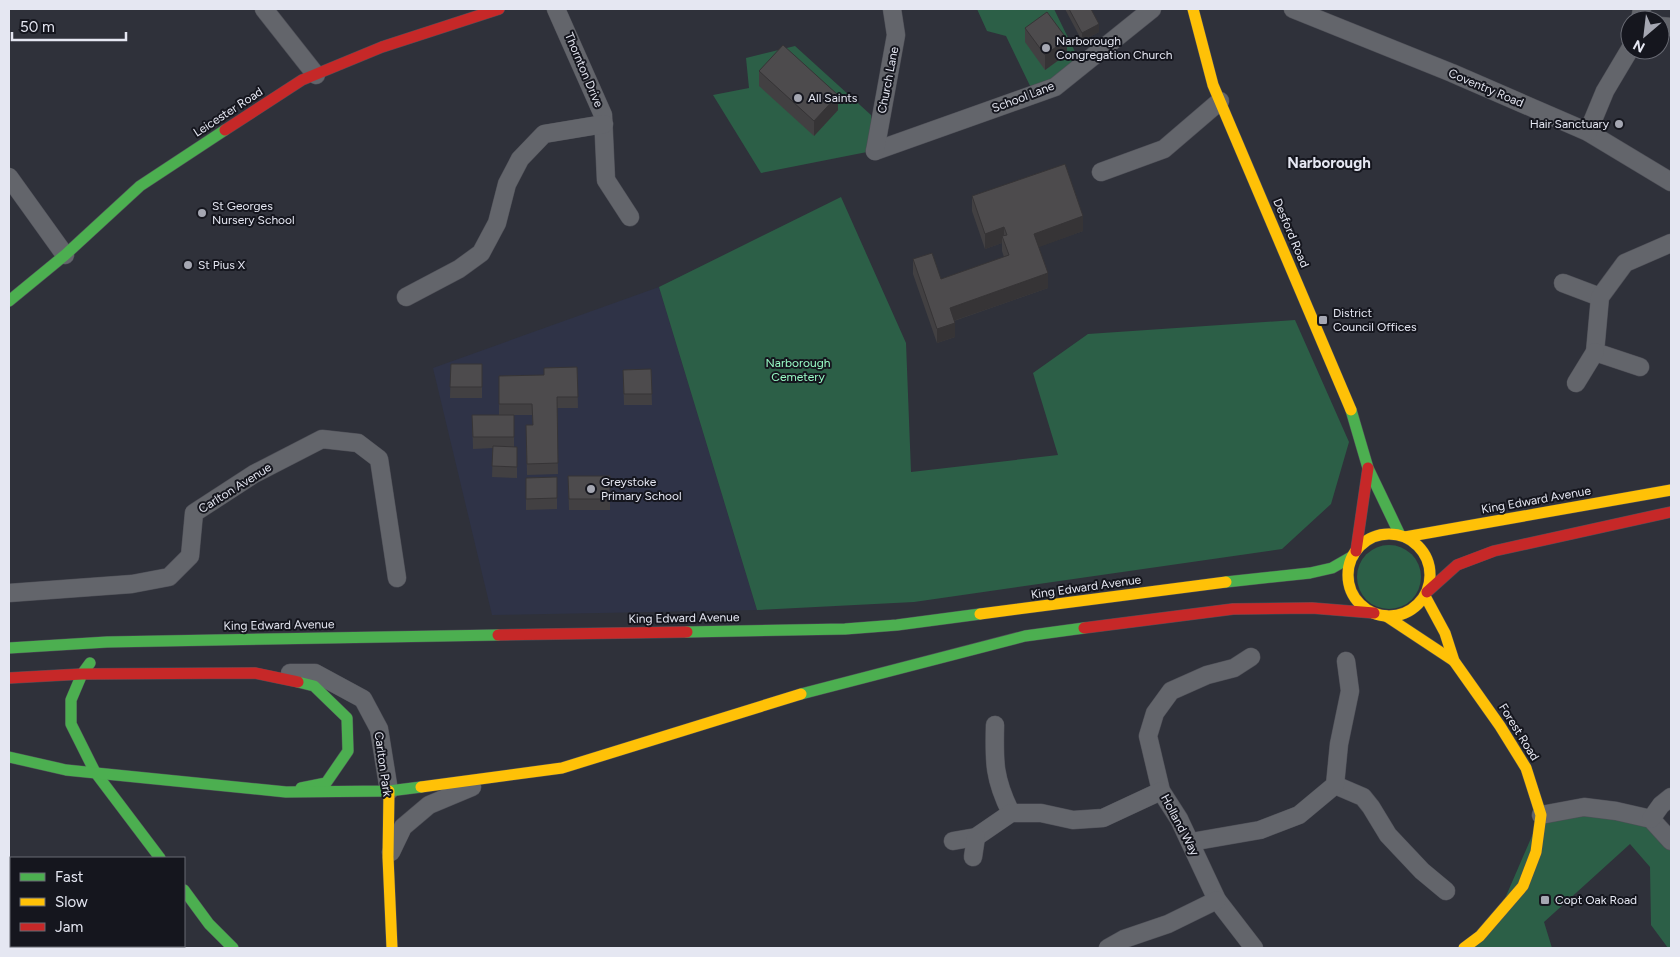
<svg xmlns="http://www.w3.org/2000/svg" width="1680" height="957" font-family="Figtree,sans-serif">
	<rect width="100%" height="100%" fill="#2f313a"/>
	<polygon fill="#2f3347" points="659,287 757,610 492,615 433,368"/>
	<g fill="#2c5f47">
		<polygon points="977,9 1054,9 1079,60 1033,92 1006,36 987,31"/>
		<polygon points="795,46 871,115 872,142 867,152 761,173 713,95 749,88 746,58"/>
		<polygon points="841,197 906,343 911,472 1058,455 1033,373 1088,334 1295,320 1349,442 1331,504 1282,549 914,602 757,610 659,287"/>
		<circle cx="1389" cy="577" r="32"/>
		<polygon points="1584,807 1651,819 1671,841 1671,948 1668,948 1651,925 1650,867 1630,844 1544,922 1552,948 1464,948 1497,917 1541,815"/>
	</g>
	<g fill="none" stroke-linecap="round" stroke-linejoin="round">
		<g stroke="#4e4f57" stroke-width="19">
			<g id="street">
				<polyline points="264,9 316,75"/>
				<polyline points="556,9 603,115 606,180 630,217"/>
				<polyline points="1293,9 1452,73 1588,132 1671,182"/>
				<polyline points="1640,20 1642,9"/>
				<polyline points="1660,26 1671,27"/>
				<polyline points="1588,132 1605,91 1630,49"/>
				<polyline points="875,151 1055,87 1152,9"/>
				<polyline points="875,151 896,35 892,9"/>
				<polyline points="1101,172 1164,149 1220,101"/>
				<polyline points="9,177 65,255"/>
				<polyline points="1563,283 1600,297"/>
				<polyline points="406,297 459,269 481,253 497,223 507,184 520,159 544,134 604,124"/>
				<polyline points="1640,367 1595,352 1600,297 1625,263 1671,243"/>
				<polyline points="1576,383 1595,352"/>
				<polyline points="9,593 132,584 169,577 190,556 194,513 254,474 322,439 358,443 379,459 397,578"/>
				<polyline points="1251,657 1234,668 1207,675 1171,691 1155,713 1148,736 1161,791 1179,819 1217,900 1254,948"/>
				<polyline points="290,673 315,673 363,699 379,729 389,791"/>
				<path d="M995,725C994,762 994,779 1011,813"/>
				<polyline points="1335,785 1363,797 1371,807 1388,835 1422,871 1446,891"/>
				<polyline points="1541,815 1584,807 1616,811 1651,819 1671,841"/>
				<polyline points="1651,819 1661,805 1671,797"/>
				<polyline points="953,841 976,837 1011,813 1041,813 1073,820 1103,818 1161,791"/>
				<polyline points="1191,842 1260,830 1299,815 1335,785 1339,744 1350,691 1346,661"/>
				<polyline points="391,852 403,827 429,805 472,787"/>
				<polyline points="973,857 976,837"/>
				<polyline points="1108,948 1124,939 1168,924 1217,900"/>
			</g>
		</g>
		<g stroke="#4e4f57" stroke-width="12">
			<g id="fast">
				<polyline points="9,301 65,255 140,186 225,130"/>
				<polyline points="1351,410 1368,468 1400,535"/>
				<polyline points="1226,582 1310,573 1332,568 1353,556"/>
				<polyline points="687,632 845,629 897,625 980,614"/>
				<polyline points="9,648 107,642 498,635"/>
				<polyline points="90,663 82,674 71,700 71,724 95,772 160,858"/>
				<polyline points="298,682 314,686 347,718 348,751 326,783 301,788"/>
				<polyline points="801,694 1025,636 1084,628"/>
				<polyline points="9,757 66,770 286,792 389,791 421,787"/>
				<polyline points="184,890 209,924 233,948"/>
			</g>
		</g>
		<g stroke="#4e4f57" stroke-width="12">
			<g id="slow">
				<polyline points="1193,9 1213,85 1351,410"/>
				<circle cx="1389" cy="575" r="41"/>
				<polyline points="1405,537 1671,490"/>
				<polyline points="1425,596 1445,633 1454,661 1500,726 1526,768 1541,815 1536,852 1523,886 1480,936 1464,948"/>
				<polyline points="980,614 1226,582"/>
				<polyline points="1386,616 1454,661"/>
				<polyline points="421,787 562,768 801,694"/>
				<polyline points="389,791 388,857 392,948"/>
			</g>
		</g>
		<g stroke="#4e4f57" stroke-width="12">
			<g id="jam">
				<polyline points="225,130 302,80 382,47 499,9"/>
				<polyline points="1356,551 1368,468"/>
				<polyline points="1427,592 1457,565 1494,551 1671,512"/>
				<polyline points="1084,628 1233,609 1312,608 1374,613"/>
				<polyline points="498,635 687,632"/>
				<polyline points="9,678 82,674 255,673 298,682"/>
			</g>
		</g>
		<use href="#street" stroke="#63656b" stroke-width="18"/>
		<use href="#fast" stroke="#4caf50" stroke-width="11"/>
		<use href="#slow" stroke="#ffc107" stroke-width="11"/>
		<use href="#jam" stroke="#c62828" stroke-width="11"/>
	</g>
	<g fill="#424042">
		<polygon points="1065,9 1091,9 1099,32 1082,41"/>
		<polygon points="1025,28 1067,54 1045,70 1025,42"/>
		<polygon points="759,71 838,110 814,136 759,86"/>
		<polygon points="972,196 1083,231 1038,247 1048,288 954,321 955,337 937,343 913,274 913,259 941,279 1004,257 1002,251 1002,243 985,249 972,211"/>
		<polygon points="451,364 482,364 482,398 450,398"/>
		<polygon points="577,367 578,408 557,408 558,474 527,475 526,425 533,425 532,415 514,415 514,447 517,447 517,478 492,477 493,448 473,449 472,415 499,415 499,376 544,375"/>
		<polygon points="651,369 652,405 624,405 623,370"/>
		<polygon points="568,476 610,476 610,510 569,510"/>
		<polygon points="557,477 557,509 526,510 526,478"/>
	</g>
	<g fill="#363436">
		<polygon points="1099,24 1099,32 1082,41 1082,33"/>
		<polygon points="1067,39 1067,54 1045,70 1045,55"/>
		<polygon points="838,95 838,110 814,136 814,121"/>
		<polygon points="1083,216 1083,231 1034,249 1034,234"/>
		<polygon points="1004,227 1004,240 1002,236 1002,243 985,249 985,234"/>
		<polygon points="1048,273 1048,288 950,322 950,308"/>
		<polygon points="955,323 955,337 937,343 937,329"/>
	</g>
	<g fill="#4d4b4d" stroke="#363436">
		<polygon points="1069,9 1091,9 1099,24 1082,33"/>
		<polygon points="1047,12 1067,39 1045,55 1025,28"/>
		<polygon points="783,45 838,95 814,121 759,71"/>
		<polygon points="1065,164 1083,216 1034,234 1048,273 950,308 955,323 937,329 913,259 932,253 941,279 1009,255 1002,236 1007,235 1004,227 985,234 972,196"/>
		<polygon points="451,364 482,364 482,387 450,387"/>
		<polygon points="577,367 578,397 557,397 558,463 527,464 526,425 533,425 532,404 499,404 499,376 544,375 544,368"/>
		<polygon points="651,369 652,394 624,394 623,370"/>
		<polygon points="472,415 514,415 514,437 473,437"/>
		<polygon points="493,446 517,447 517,467 492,466"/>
		<polygon points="568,476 610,476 610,499 569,499"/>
		<polygon points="557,477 557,498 526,499 526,478"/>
	</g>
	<g fill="#a5a7b2" stroke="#15161e" stroke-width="2">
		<circle cx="1046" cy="48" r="5"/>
		<circle cx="798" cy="98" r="5"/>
		<circle cx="1619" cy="124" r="5"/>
		<circle cx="202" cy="213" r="5"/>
		<circle cx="188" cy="265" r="5"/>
		<rect x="1318" y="315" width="10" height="10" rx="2.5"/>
		<circle cx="591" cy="489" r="5"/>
		<rect x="1540" y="895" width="10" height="10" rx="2.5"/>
	</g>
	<g text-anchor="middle" stroke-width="4" stroke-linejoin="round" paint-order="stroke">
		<g font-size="12" fill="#e5e7f2" stroke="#15161e" text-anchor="start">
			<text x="1056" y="45">Narborough<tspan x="1056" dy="14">Congregation Church</tspan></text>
			<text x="808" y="102">All Saints</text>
			<text x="1609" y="128" text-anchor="end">Hair Sanctuary</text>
			<text x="212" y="210">St Georges<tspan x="212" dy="14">Nursery School</tspan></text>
			<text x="198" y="269">St Pius X</text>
			<text x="1333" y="317">District<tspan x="1333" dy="14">Council Offices</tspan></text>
			<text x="601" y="486">Greystoke<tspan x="601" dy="14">Primary School</tspan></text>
			<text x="1555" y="904">Copt Oak Road</text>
		</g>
		<g font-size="12" fill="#e5e7f2" stroke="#15161e">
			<text transform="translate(584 70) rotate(67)" y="4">Thornton Drive</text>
			<text transform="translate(888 80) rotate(-79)" y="4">Church Lane</text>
			<text transform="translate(1486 88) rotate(23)" y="4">Coventry Road</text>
			<text transform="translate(1023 97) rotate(-21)" y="4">School Lane</text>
			<text transform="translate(228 112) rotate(-33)" y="4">Leicester Road</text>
			<text transform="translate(1291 233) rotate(67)" y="4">Desford Road</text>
			<text transform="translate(235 488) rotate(-32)" y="4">Carlton Avenue</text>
			<text transform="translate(1536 500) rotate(-10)" y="4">King Edward Avenue</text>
			<text transform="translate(1086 587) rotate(-8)" y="4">King Edward Avenue</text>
			<text transform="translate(684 618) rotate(-1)" y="4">King Edward Avenue</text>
			<text transform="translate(279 625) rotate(-1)" y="4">King Edward Avenue</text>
			<text transform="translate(1519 732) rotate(58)" y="4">Forest Road</text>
			<text transform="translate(383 764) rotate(82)" y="4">Carlton Park</text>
			<text transform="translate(1180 825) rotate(62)" y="4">Holland Way</text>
		</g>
		<g font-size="12" fill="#99fbc6" stroke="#15161e">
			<text x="798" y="367">Narborough<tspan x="798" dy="14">Cemetery</tspan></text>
		</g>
		<g font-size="15" font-weight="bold" fill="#e5e7f2" stroke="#15161e">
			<text x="1329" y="168">Narborough</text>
		</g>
	</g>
	<rect width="1680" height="957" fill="none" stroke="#e5e7f2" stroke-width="20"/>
	<rect x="10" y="857" width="175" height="90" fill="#15161e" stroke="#686a73"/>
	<rect x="20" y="873" width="25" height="8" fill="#4caf50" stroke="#686a73"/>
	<text x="55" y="882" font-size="15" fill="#e5e7f2">Fast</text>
	<rect x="20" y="898" width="25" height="8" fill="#ffc107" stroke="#686a73"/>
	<text x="55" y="907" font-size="15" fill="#e5e7f2">Slow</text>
	<rect x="20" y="923" width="25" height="8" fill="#c62828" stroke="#686a73"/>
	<text x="55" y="932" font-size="15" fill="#e5e7f2">Jam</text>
	<g transform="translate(1645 35) rotate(208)"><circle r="24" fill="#15161e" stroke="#686a73"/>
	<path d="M0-4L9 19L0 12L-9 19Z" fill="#a5a7b2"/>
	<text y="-8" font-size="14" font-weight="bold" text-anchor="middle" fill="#e5e7f2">N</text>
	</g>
	<path d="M12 32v8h114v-8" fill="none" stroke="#e5e7f2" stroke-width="2.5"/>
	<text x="20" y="32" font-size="15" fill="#e5e7f2" stroke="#15161e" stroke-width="4" paint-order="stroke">50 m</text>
</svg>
